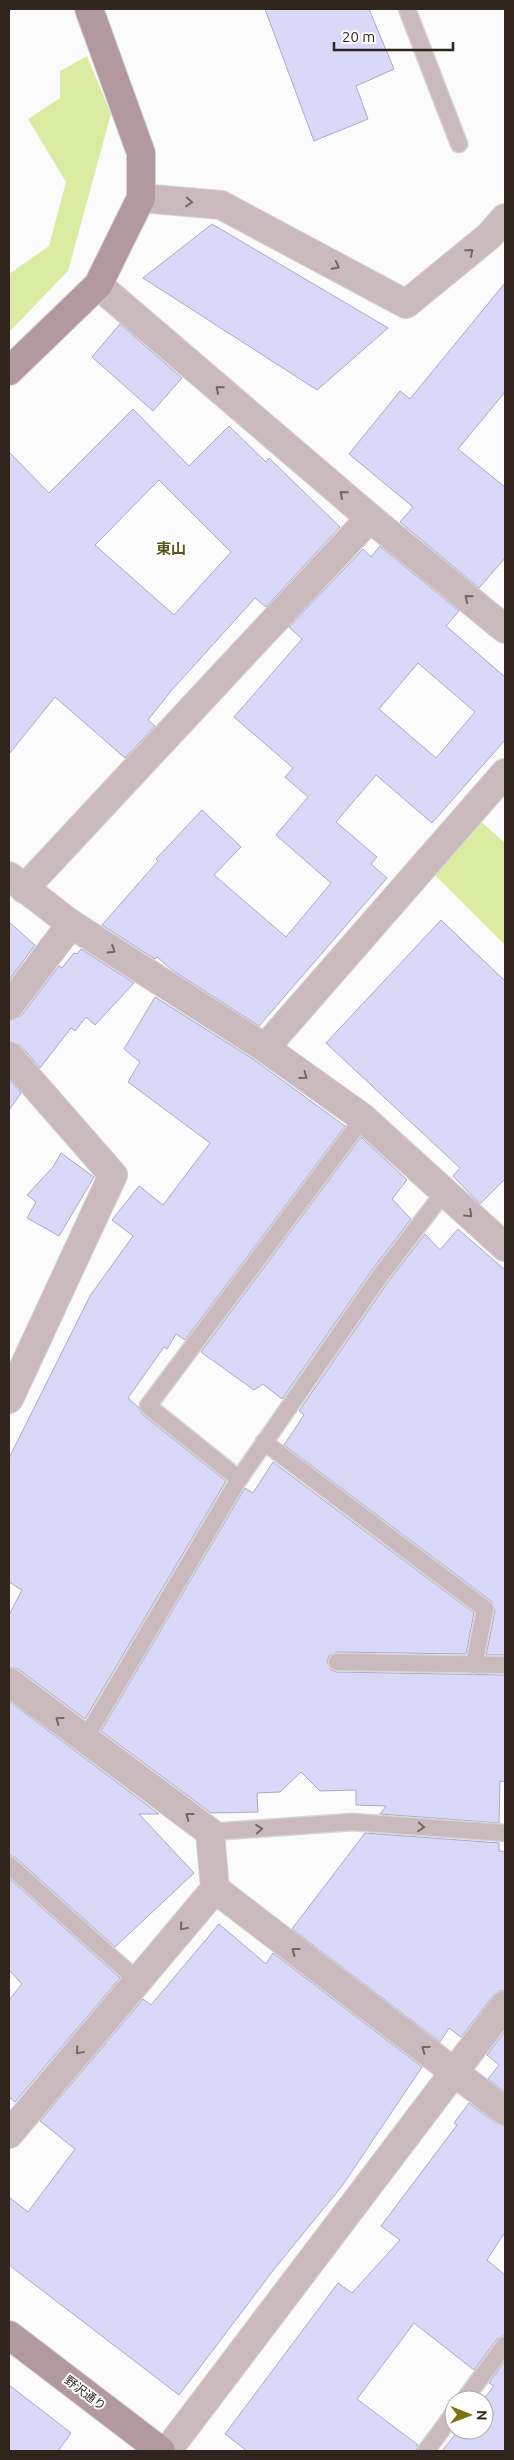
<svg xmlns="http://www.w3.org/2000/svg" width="514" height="2460" font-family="Ubuntu,'Noto Sans JP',sans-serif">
	<rect width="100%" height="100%" fill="#fbfbfb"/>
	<g fill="#daeca1">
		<polygon points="87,56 111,114 68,271 9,332 9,274 49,246 66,182 28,119 60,98 60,71"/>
		<polygon points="479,820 505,843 505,945 433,873"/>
	</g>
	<g fill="#d9d8f8" stroke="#aaa9c8" fill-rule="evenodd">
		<polygon points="265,9 369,9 394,69 356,86 368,119 314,141"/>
		<polygon points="212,224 388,328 317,390 143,278"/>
		<polygon points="505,283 505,392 458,449 505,487 505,558 479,588 400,522 413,507 349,454 400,391 410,399"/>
		<polygon points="120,324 182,378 153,411 92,357"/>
		<path d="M133,409L189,466L229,426L266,462L269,458L340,527L266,607L255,598L171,691L148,720L155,726L125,758L55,697L9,754V452L49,493ZM159,480L231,552L174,615L95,545Z"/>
		<path d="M380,546L459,611L446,626L505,677V740L432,823L376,775L336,822L377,857L371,864L387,878L259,1026L172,970L157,957L155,959L102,925L158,861L156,859L202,810L241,847L214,875L286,937L331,883L276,835L308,797L285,777L293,768L234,717L302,639L289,627L363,549L371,557ZM418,663L475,712L436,758L379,709Z"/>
		<polygon points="441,920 505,981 505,1179 480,1204 453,1176 460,1168 326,1043"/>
		<polygon points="9,922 35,945 9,980"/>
		<polygon points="81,949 134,983 95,1025 86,1017 75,1031 71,1028 40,1068 21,1046 9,1041 9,1021 21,1016 59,966 62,968 74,953 77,954"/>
		<polygon points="155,997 253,1059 345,1126 185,1340 176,1334 167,1349 164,1347 128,1398 138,1407 142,1414 226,1481 85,1719 18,1669 9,1667 9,1615 22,1590 9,1582 9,1458 90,1296 133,1236 112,1220 139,1186 163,1205 210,1143 128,1082 140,1062 124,1049"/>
		<polygon points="9,1079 21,1093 9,1110"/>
		<polygon points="361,1137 407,1180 392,1199 411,1219 372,1270 282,1399 263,1384 254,1390 201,1352"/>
		<polygon points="61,1153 94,1177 59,1236 27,1218 36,1202 27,1195 53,1167"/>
		<polygon points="458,1229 505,1270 505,1655 486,1655 495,1611 491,1601 284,1445 304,1415 299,1411 388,1282 425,1234 440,1250"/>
		<polygon points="273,1462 474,1613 466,1654 337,1652 329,1656 327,1662 331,1670 337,1672 505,1675 505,1782 500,1781 499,1823 380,1814 386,1806 356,1805 356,1790 320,1791 301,1772 280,1792 257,1793 258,1812 211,1813 101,1731 245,1488 253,1493"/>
		<polygon points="9,1701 159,1814 139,1814 194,1873 115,1947 16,1858 9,1855"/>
		<polygon points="365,1833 499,1843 499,1851 505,1852 505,1990 499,1991 493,1996 461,2037 449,2028 440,2042 292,1929"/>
		<polygon points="9,1878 120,1978 15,2102 9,2097 9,2000 22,1984 9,1970"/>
		<polygon points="219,1924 266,1964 273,1953 422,2067 342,2186 275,2268 179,2395 9,2265 9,2197 28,2212 75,2149 40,2121 143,1999 151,2005"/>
		<polygon points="505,2031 505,2092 488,2079 499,2065 487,2055"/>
		<polygon points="469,2103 496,2123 505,2126 505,2232 487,2260 505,2275 505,2335 497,2339 474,2370 414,2323 357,2399 418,2445 416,2451 247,2451 225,2434 338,2283 352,2293 400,2240 381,2226 457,2125 454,2123"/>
		<polygon points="505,2361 505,2451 442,2451 459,2430 484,2430 483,2400 494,2386 489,2383"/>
		<polygon points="9,2385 71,2433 58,2451 9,2451"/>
	</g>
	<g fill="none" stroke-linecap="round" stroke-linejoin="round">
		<g stroke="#d6d4d3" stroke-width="19">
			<g id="lane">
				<polyline points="407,9 459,144"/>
				<polyline points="264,1442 485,1609 474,1665"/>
				<polyline points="239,1479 148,1406 363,1118"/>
				<polyline points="337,1662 505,1665"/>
				<polyline points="85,1739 239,1479 380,1276 445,1191"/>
				<polyline points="210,1832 352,1822 505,1833"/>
				<polyline points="9,1865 138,1981"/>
				<polyline points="464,2400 505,2345"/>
				<polyline points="426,2451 454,2413"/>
			</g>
		</g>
		<g stroke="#d6d4d3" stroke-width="30">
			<g id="street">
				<polyline points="141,198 221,205 406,304 489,236 505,218"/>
				<polyline points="98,285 370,518 505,629"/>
				<polyline points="9,876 71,924 265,1048 363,1118 505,1247"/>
				<polyline points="24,889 370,518"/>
				<polyline points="9,1006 71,924"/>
				<polyline points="265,1048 505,773"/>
				<polyline points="9,1056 113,1175 9,1399"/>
				<polyline points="9,1682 210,1832 215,1889 9,2134"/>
				<polyline points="215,1889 505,2111"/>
				<polyline points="167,2451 505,2005"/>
			</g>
		</g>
		<g stroke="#d6d4d3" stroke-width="30">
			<g id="secondary">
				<polyline points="9,371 98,285 141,198 141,153 89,9"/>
				<polyline points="9,2335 161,2451"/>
			</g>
		</g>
		<use href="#lane" stroke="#cab9bd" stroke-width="16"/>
		<use href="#street" stroke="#cab9bd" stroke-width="28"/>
		<use href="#secondary" stroke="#b1999f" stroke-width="28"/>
	</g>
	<defs><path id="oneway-chevron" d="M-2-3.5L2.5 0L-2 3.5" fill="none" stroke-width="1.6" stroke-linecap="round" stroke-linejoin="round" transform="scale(1.25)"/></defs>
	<g stroke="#756864">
		<use href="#oneway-chevron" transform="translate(189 202) rotate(4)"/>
		<use href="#oneway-chevron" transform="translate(470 252) rotate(-40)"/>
		<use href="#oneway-chevron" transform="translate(336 266) rotate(28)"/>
		<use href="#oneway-chevron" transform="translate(219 389) rotate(-139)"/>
		<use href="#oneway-chevron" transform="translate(343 494) rotate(-139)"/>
		<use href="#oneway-chevron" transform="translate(468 598) rotate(-141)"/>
		<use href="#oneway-chevron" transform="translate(112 950) rotate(32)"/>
		<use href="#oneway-chevron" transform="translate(304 1076) rotate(36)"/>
		<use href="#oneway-chevron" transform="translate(469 1214) rotate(43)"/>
		<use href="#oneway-chevron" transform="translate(59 1720) rotate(-143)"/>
		<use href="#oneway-chevron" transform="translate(189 1816) rotate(-143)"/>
		<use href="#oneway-chevron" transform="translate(421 1827) rotate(4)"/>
		<use href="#oneway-chevron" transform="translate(259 1829) rotate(-4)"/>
		<use href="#oneway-chevron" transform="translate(183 1927) rotate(130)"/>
		<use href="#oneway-chevron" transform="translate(295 1951) rotate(-143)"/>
		<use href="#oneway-chevron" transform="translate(425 2049) rotate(-143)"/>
		<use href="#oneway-chevron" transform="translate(79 2051) rotate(130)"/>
	</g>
	<g text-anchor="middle" stroke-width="4" stroke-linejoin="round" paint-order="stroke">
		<g font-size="12" fill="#2f251c" stroke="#fff">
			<text transform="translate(85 2393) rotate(37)" y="4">野沢通り</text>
		</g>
		<g font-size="15" font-weight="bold" fill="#5d561a" stroke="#fff">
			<text x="171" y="554">東山</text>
		</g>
	</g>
	<rect width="514" height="2460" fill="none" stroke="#2f251c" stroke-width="20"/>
	<g transform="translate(469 2415) rotate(91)"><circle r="24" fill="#ffffff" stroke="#aca8a4"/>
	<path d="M0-4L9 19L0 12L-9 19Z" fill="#7c7213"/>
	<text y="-8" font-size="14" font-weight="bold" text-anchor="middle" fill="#2f251c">N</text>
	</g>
	<path d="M334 42v8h119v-8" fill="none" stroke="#2f251c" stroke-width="2.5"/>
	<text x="342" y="42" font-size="15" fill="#2f251c" stroke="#ffffff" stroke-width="4" paint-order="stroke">20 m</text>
</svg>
